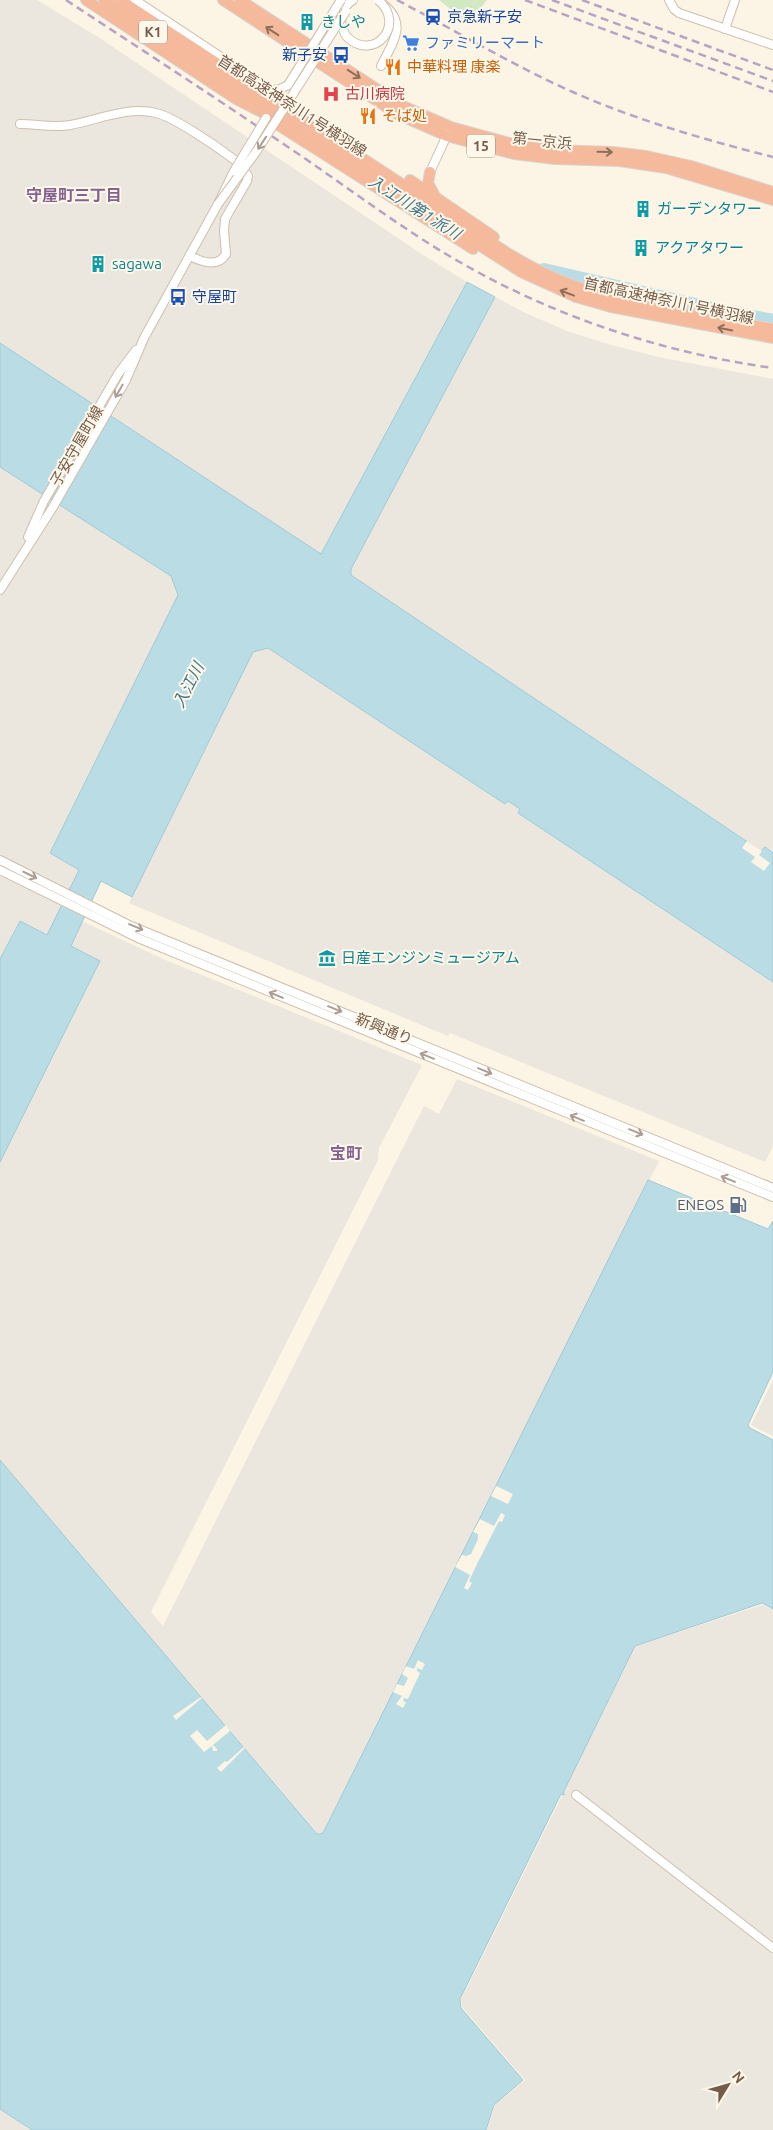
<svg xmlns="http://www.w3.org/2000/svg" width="773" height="2130" font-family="Ubuntu,'Noto Sans JP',sans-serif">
	<rect width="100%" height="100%" fill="#fcf4e4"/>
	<g fill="#ebe6de">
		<polygon points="0,0 37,0 98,37 423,255 467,282 321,554 0,343"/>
		<polygon points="495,297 521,311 567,331 611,345 658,357 773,379 773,853 765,847 762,851 351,575 351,569"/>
		<polygon points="0,467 171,576 178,595 50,853 80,870 47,935 19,921 0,959"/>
		<polygon points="268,648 505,804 507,800 521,809 518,813 773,982 773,1146 765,1162 450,1033 448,1036 129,903 253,652"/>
		<polygon points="82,921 163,959 422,1065 379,1148 378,1160 151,1612 163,1626 424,1106 439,1114 457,1079 659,1161 323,1833 320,1834 318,1834 0,1460 0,1162 100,961 71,946"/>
		<polygon points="773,1380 773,1436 751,1425"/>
		<polygon points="762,1605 773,1610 773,2130 487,2130 495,2105 525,2080 463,2008 461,2000 636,1646"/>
		<polygon points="0,2109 30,2130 0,2130"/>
	</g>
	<polygon fill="#d0e9c3" points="439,0 487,0 468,23"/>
	<g fill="#b9dce5" stroke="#9fcad7">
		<polygon points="467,282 495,297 351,569 351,575 761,851 765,847 773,853 773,982 518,813 520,809 508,801 505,804 268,648 253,652 132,897 101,881 71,946 100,961 0,1162 0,959 20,921 47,935 79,870 50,853 178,595 171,576 0,467 0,343 321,554"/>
		<polygon points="648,1180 768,1229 773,1221 773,1372 748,1425 750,1428 773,1440 773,1609 762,1603 635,1646 564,1791 564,1795 561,1794 460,1999 461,2008 523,2080 494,2105 486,2130 32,2130 0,2109 0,1460 317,1834 320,1834 323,1833"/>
	</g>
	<g fill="#fcf4e4">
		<polygon points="747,841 762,851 759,855 770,863 764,871 751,862 755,857 742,848"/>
		<polygon points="496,1486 513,1494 508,1504 491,1496"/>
		<polygon points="501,1513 505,1515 502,1522 499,1521 478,1562 469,1581 472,1583 468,1590 464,1588 470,1575 455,1567 462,1555 466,1556 471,1554 478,1539 478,1534 473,1532 480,1519 494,1526"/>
		<polygon points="418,1660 425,1664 422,1670 417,1668 417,1671 420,1673 408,1699 404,1698 403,1701 406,1702 403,1708 396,1704 402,1696 393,1692 397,1684 404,1686 408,1678 402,1674 406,1666 414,1669"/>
		<polygon points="201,1697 202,1698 176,1720 173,1716"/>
		<polygon points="226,1725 230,1731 213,1745 217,1749 217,1751 213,1751 212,1746 204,1752 190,1736 197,1730 207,1741"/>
		<polygon points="244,1747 245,1748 221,1772 217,1768 225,1761 227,1762"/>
	</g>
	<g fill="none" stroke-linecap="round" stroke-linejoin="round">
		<polyline stroke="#b9dce5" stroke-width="14" points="544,270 708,308 773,321"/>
		<g stroke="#cfbfae" stroke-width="10">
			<g id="minor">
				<polyline points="135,0 269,89 278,90 288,85"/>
				<polyline points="669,0 674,9 679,13 773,45"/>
				<polyline points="725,29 735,0"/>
				<path d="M347,37C338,24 339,9 353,0"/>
				<path d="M381,66C393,42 408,24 383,4"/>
				<path d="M20,124C35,124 55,128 70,125C98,120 127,106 156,113C174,117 216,146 232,158L240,164L248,176L247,181L225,219L224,231L226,254C218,268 202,262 190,256"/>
				<polyline points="430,172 449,131"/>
				<polyline points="28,537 44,501 118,374 136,350"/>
				<polyline points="0,590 53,507 126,380 144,338 218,204 234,171"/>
				<polyline points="0,860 131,926 773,1188"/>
				<polyline points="0,870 138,938 773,1197"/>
				<polyline points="576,1795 773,1948"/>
			</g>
		</g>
		<g stroke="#dbd5d0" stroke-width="12">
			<g id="highway">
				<polyline points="86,0 236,99 273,118"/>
				<polyline points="104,0 308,135 521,272 576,297 611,307 773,338"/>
				<path d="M120,0L509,254C531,267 553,279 578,287C638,309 710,317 773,329"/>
				<polyline points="223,0 397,114 447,136 514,154 555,159 619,161 666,168 773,200"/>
				<polyline points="240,0 403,106 451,127 520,146 554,150 613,152 646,156 691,166 773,192"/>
				<polyline points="275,123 473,249"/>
				<polyline points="430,172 428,183 434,194"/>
				<polyline points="410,180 494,237"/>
			</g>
		</g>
		<use href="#minor" stroke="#fff" stroke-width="8"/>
		<use href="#highway" stroke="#f5b99c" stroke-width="10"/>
		<g stroke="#b8a3c5" stroke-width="2.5" stroke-dasharray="8 5" stroke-linecap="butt">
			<path d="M66,0C139,48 213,96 285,145C339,181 391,221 446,254C546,314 658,352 773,368"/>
			<path d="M397,0C456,31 514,66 575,93C639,121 706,140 773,157"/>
			<polyline points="525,0 773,92"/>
			<polyline points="552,0 773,81"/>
			<polyline points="582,0 773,70"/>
		</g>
		<g stroke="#cfbfae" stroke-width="10" stroke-linecap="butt">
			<g id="minor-bridge">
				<path d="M347,37C374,63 407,24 378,0"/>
				<polyline points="288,85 341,0"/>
				<polyline points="234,171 266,118"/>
				<polyline points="218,204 256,152 346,11"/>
			</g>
		</g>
		<use href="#minor-bridge" stroke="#fff" stroke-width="8"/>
	</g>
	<defs><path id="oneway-shaft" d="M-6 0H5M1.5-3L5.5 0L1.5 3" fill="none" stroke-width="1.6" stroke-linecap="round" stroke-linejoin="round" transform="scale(1.25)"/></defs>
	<g stroke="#8e6f5a">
		<use href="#oneway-shaft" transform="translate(272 31) rotate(-147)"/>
		<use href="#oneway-shaft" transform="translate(354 74) rotate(33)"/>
		<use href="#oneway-shaft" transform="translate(605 152) rotate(1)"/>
		<use href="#oneway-shaft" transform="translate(567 293) rotate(-159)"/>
		<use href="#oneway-shaft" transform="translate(725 329) rotate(-169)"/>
	</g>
	<g stroke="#ac9d92">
		<use href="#oneway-shaft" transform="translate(262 143) rotate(123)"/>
		<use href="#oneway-shaft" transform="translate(119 391) rotate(120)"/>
		<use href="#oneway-shaft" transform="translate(30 875) rotate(26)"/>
		<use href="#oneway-shaft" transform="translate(136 927) rotate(23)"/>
		<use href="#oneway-shaft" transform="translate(276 995) rotate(-158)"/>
		<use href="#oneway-shaft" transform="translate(335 1009) rotate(22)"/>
		<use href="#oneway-shaft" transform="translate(427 1056) rotate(-158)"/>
		<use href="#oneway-shaft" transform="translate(485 1071) rotate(22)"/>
		<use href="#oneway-shaft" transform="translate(577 1118) rotate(-158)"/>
		<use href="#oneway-shaft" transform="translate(636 1132) rotate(22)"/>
		<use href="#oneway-shaft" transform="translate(728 1179) rotate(-158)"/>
	</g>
	<defs>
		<g id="station-bare" transform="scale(1.35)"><path d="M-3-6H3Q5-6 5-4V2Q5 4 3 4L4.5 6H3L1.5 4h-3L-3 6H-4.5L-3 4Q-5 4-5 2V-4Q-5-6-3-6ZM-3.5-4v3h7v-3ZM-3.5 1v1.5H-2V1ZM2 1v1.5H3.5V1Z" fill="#1a4fb4" stroke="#fff8ea" stroke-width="2.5" paint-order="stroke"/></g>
		<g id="building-bare" transform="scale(1.35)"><path d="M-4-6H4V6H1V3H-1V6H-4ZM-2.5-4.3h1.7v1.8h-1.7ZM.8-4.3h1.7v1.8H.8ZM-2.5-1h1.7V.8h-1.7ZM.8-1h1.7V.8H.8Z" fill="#0f9aa8" stroke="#fff8ea" stroke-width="2.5" paint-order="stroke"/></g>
		<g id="supermarket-bare" transform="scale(1.35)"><path d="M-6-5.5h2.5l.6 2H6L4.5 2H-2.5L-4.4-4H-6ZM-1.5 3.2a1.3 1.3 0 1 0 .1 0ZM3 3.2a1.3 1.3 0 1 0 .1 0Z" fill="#3f7fe0" stroke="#fff8ea" stroke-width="2.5" paint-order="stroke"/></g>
		<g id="bus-bare" transform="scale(1.35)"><path d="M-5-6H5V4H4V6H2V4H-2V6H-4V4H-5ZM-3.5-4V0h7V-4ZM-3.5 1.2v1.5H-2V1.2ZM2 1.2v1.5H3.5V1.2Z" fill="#1a4fb4" stroke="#fff8ea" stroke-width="2.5" paint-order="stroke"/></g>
		<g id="restaurant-bare" transform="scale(1.35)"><path d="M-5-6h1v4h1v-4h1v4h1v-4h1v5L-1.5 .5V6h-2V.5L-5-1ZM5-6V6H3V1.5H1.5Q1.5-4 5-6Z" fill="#e8710a" stroke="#fff8ea" stroke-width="2.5" paint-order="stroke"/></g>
		<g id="hospital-bare" transform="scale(1.35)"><path d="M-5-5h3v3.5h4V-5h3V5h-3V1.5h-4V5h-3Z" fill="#e0444e" stroke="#fff8ea" stroke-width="2.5" paint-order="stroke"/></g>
		<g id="museum-bare" transform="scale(1.35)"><path d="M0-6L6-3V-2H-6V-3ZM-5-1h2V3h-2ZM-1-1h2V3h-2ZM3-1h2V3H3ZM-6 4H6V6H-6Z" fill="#0f9aa8" stroke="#fff8ea" stroke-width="2.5" paint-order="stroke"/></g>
		<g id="fuel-bare" transform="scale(1.35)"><path d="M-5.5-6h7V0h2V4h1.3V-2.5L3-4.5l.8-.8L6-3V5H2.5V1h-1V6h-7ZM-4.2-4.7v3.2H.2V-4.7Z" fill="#5c6f8a" stroke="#fff8ea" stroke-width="2.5" paint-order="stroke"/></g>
	</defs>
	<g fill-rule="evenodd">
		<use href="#station-bare" x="433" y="17"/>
		<use href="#building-bare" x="307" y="22"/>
		<use href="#supermarket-bare" x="411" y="43"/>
		<use href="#bus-bare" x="341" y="55"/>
		<use href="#restaurant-bare" x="393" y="67"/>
		<use href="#hospital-bare" x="331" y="94"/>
		<use href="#restaurant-bare" x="368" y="116"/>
		<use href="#building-bare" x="643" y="209"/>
		<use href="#building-bare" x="641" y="248"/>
		<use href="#building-bare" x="98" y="264"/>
		<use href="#bus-bare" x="178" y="297"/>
		<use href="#museum-bare" x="327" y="958"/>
		<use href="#fuel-bare" x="738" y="1205"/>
	</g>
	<g text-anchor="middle" stroke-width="4" stroke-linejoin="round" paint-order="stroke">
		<g fill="#fff8ea" stroke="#9e8b7a" stroke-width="1">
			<rect x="139" y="20.5" width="28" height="23" rx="4"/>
			<rect x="467" y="134.5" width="28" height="23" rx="4"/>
		</g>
		<g font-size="14" font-weight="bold" fill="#745c4a">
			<text x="153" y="37">K1</text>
			<text x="481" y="151">15</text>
		</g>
		<g font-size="15" fill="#164399" stroke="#fff8ea" text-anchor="start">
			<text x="447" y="22">京急新子安</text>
			<text x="327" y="60" text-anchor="end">新子安</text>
			<text x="192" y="302">守屋町</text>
		</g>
		<g font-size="15" fill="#0d838f" stroke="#fff8ea" text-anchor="start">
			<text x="321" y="27">きしや</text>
			<text x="657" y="214">ガーデンタワー</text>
			<text x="655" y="253">アクアタワー</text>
			<text x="112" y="269">sagawa</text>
			<text x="341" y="963">日産エンジンミュージアム</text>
		</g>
		<g font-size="15" fill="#366cbe" stroke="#fff8ea" text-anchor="start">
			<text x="425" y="48">ファミリーマート</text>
		</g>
		<g font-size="15" fill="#c56008" stroke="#fff8ea" text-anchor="start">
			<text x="407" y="72">中華料理 康楽</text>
			<text x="382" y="121">そば処</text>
		</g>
		<g font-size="15" fill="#be3a42" stroke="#fff8ea" text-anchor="start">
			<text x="345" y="99">古川病院</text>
		</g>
		<g font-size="15" fill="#745c4a" stroke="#fff8ea">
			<text transform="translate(292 106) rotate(33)" y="5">首都高速神奈川1号横羽線</text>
			<text transform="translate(542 141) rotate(6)" y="5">第一京浜</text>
			<text transform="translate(669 301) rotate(12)" y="5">首都高速神奈川1号横羽線</text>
			<text transform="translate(77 446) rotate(-60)" y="5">子安守屋町線</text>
			<text transform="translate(384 1029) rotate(22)" y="5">新興通り</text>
		</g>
		<g font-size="15" fill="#4e5e75" stroke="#fff8ea" text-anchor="end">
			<text x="724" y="1210">ENEOS</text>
		</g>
		<g font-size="16" font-weight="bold" fill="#846290" stroke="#fff8ea">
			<text x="74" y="201">守屋町三丁目</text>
			<text x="346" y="1159">宝町</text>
		</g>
		<g font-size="16" font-style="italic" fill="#447887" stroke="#fff8ea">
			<text transform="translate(415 207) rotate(32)" y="6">入江川第1派川</text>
			<text transform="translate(188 685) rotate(-63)" y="6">入江川</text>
		</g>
	</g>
	<g transform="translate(728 2085) rotate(53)" stroke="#fff8ea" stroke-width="4" paint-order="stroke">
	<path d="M0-4L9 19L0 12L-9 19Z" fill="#745c4a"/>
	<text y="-8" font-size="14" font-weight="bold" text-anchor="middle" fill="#745c4a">N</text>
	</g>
</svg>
